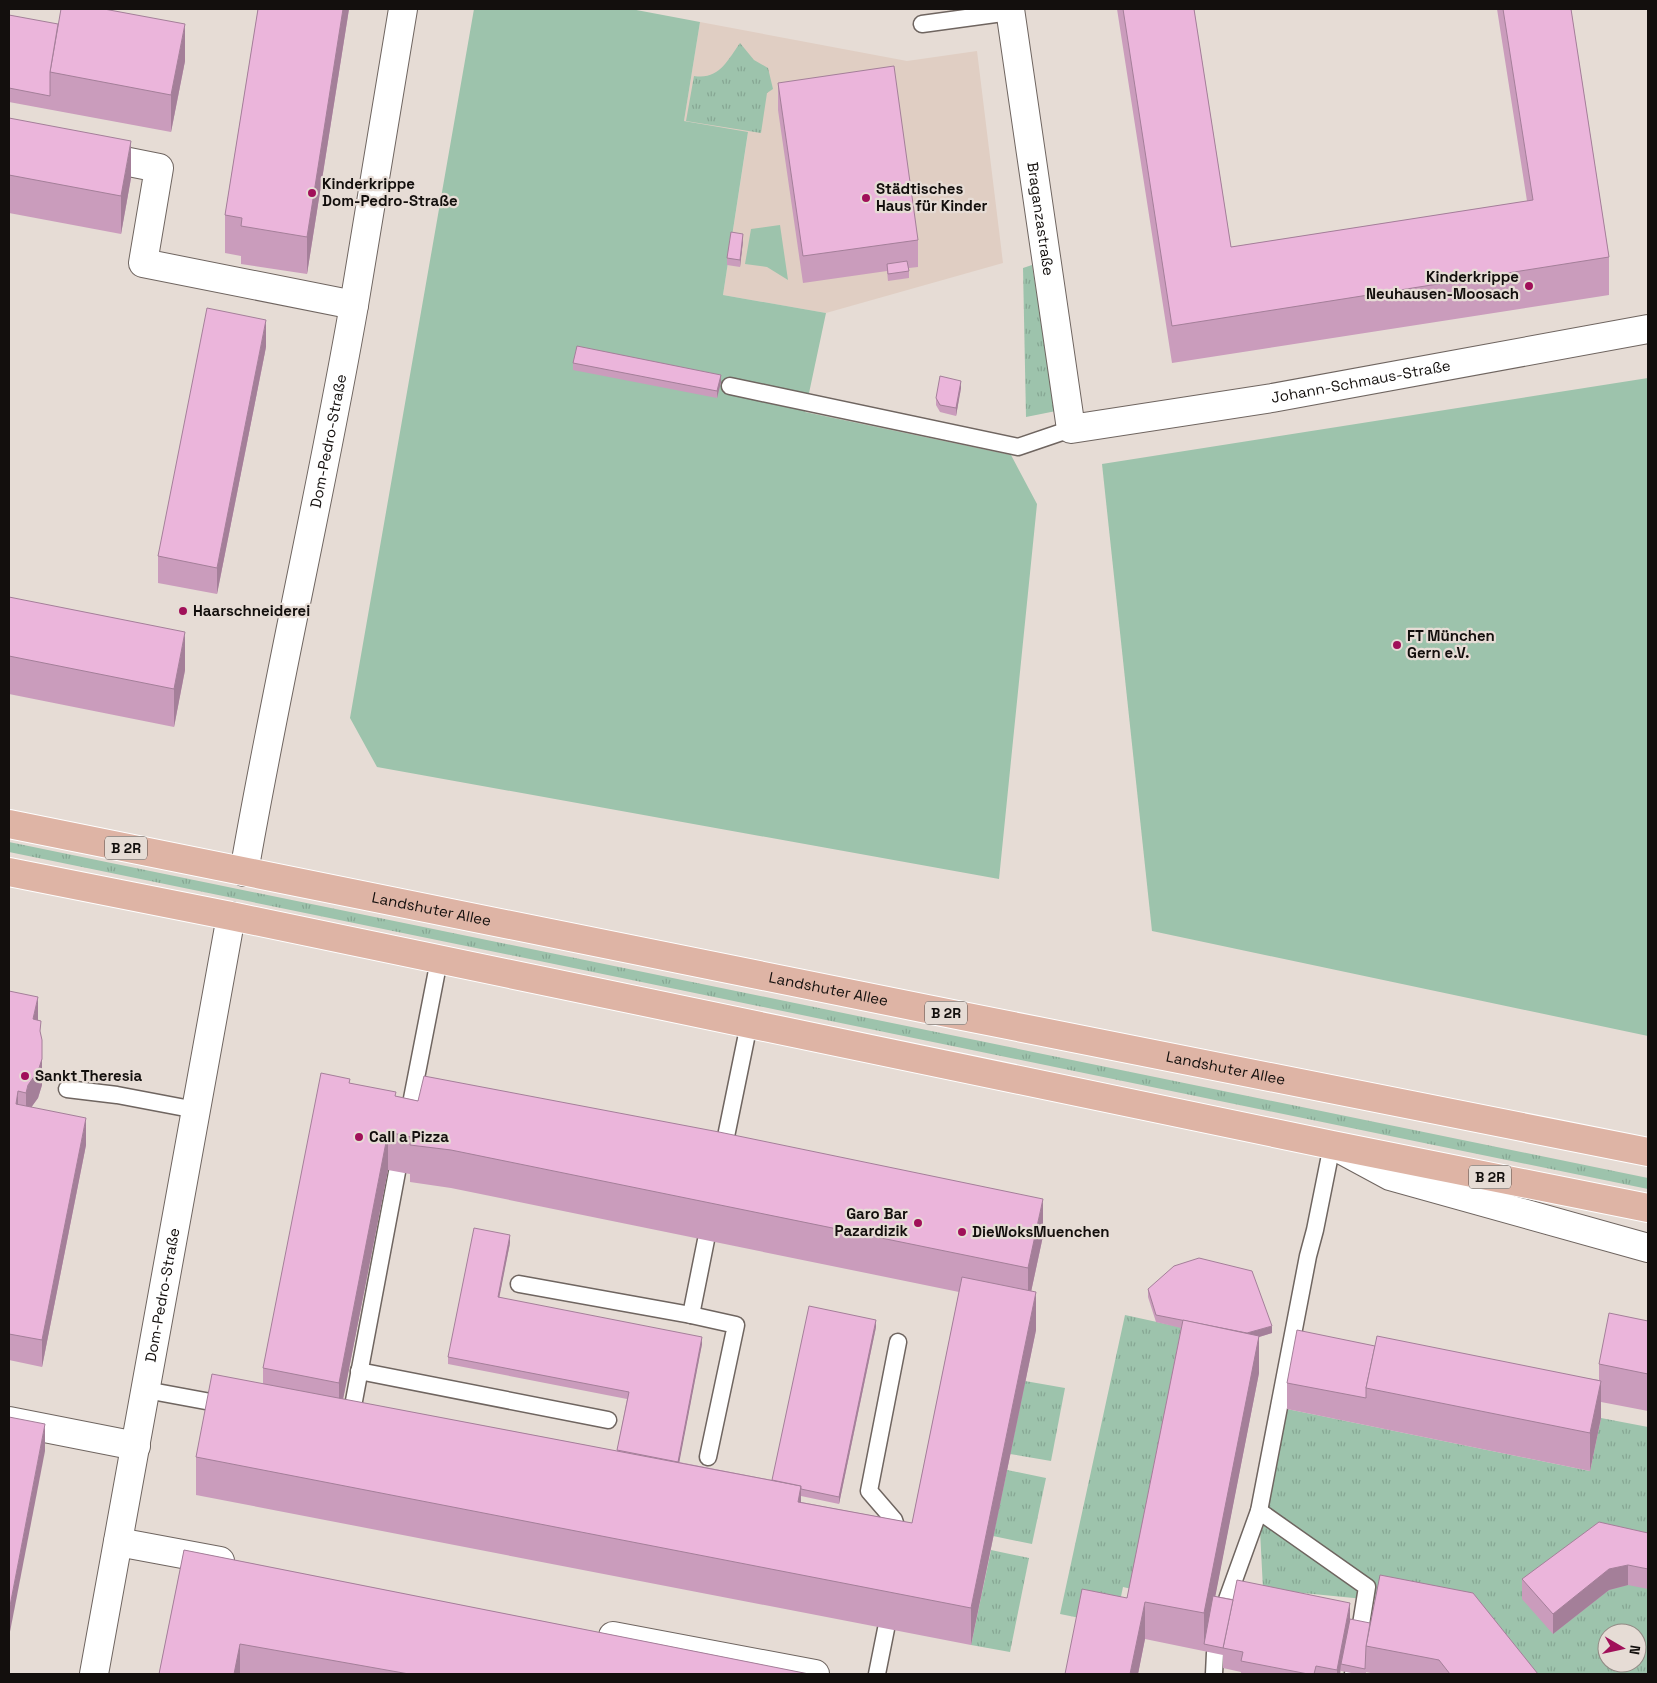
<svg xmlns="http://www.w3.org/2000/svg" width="1657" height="1683" font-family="'Space Grotesk',sans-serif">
	<defs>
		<pattern id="grass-tufts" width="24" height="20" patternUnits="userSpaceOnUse" patternTransform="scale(1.25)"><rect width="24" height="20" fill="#9dc3ac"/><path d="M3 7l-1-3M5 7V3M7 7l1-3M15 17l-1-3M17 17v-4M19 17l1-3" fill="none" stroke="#86a693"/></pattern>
	</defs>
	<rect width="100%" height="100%" fill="#e6dcd5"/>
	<polygon fill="#e0cec3" points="700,22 907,61 977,51 1003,263 826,313 723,295 748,133 684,121"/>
	<g fill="url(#grass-tufts)" fill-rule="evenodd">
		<path d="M740,43L754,60L768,68L773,89L767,93L761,133L686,121L694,76C719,80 727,61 740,43Z"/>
		<polygon points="1032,265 1056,411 1026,417 1023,268"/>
		<polygon points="9,842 1648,1178 1648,1189 9,852"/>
		<polygon points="1125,1315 1189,1329 1136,1590 1123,1587 1115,1625 1060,1614"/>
		<polygon points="1025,1381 1065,1388 1051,1461 1010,1454"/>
		<path d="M1287,1409L1590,1471L1601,1418L1648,1427V1674H1516L1473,1620L1374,1600L1263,1589L1259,1511ZM1607,1633H1637V1663H1607Z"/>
		<polygon points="1007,1470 1046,1478 1032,1544 993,1536"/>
		<polygon points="991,1550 1029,1558 1010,1652 971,1645"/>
	</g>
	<g fill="#9dc3ac">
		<polygon points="474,9 631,9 700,22 684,121 748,132 723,295 826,313 805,412 1011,455 1037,504 999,879 377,767 350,718"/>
		<polygon points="780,225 788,280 767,267 745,264 751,229"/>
		<polygon points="1648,378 1648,1036 1152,931 1102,464"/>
	</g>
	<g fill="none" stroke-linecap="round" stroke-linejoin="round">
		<g stroke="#6f6560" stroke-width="19">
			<g id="lane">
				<polyline points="922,24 1010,12"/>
				<polyline points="730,386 1018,447 1071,429"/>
				<polyline points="67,1089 117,1095 196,1110"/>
				<polyline points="408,1119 439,960"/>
				<polyline points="722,1156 749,1024"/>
				<polyline points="519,1284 691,1315 736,1325 708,1457"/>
				<polyline points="691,1315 706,1240"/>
				<polyline points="898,1342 869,1491 894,1520 901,1541"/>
				<polyline points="359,1371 608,1420"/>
				<polyline points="146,1390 227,1405"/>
				<polyline points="350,1422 397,1172"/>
				<polyline points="1259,1511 1367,1587 1353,1674"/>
				<polyline points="1225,1605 1259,1511 1308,1256 1315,1230 1332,1145"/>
				<polyline points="877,1674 886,1629"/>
				<polyline points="1214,1674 1215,1653"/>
			</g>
		</g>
		<g stroke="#6f6560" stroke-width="30">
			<g id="street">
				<path id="s1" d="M1010,9L1071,429L1272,398L1648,329"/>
				<polyline points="94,155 159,168 143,263 354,305"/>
				<path id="s2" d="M244,872C277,682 321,494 354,305C371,206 386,107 403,9"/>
				<polyline points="9,1421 136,1446"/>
				<polyline points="118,1542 220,1561"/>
				<polyline points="613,1636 815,1674"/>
				<path id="s3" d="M94,1674L231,916"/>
			</g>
		</g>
		<g stroke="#6f6560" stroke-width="30">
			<polyline id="secondary" points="1340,1149 1390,1176 1648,1248"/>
		</g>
		<g stroke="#fff" stroke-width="30">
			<g id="primary">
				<path id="s4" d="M9,824L927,1009L1648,1152"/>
				<polyline points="9,872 231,916 1332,1145 1648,1208"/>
			</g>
		</g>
		<use href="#lane" stroke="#fff" stroke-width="16"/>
		<use href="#street" stroke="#fff" stroke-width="28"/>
		<use href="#secondary" stroke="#fff" stroke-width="28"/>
		<use href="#primary" stroke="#deb4a5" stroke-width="28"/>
	</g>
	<g fill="#ca9cbc" fill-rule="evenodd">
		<polygon points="258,9 349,9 307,274 241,264 241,256 225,253 225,215"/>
		<polygon points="1117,9 1194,9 1231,247 1527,201 1497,9 1571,9 1609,257 1609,295 1172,363"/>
		<polygon points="9,15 185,61 171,132 9,102"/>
		<polygon points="778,83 918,240 918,267 909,268 909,278 888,281 887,271 803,283 778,110"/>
		<polygon points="9,118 131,178 121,234 9,213"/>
		<polygon points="743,241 740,267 727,265 727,258"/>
		<polygon points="266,347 217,594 158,583 158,556"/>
		<polygon points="573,363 721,382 717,398 573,370"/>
		<polygon points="961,388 956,416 940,412 936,405 936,398"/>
		<polygon points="9,597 185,670 174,727 9,694"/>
		<polygon points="9,991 38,1020 41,1037 42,1085 38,1098 31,1107 86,1145 42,1367 9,1360"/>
		<path d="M350,1083L396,1096L1043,1236L1031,1292L1036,1330L971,1645L196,1495V1457L263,1384V1368ZM388,1170L410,1174V1182L451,1188L959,1292L912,1523L801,1502V1496L839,1504L876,1327L772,1480L679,1462L702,1344L499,1297L510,1243L448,1357V1364L627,1399L617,1451L343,1399Z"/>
		<polygon points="1148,1289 1272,1333 1259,1337 1259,1373 1215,1596 1350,1619 1538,1674 1375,1674 1366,1672 1366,1674 1356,1674 1341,1671 1341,1669 1340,1674 1241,1674 1241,1672 1223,1668 1223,1655 1145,1639 1138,1674 1065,1674 1127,1598 1181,1328 1156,1322 1148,1297"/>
		<polygon points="1648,1321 1648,1411 1601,1402 1601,1418 1590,1471 1287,1409 1287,1383 1375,1346 1599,1380 1599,1364"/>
		<polygon points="1648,1533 1648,1589 1628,1585 1609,1590 1553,1634 1522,1599 1522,1579"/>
		<polygon points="184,1550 809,1674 159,1674"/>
	</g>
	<g fill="#a47f99">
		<polygon points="343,9 349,9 307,274 307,237"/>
		<polygon points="185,24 185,61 171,132 171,95"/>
		<polygon points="131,141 131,178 121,234 121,196"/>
		<polygon points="743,234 743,241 740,267 740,260"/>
		<polygon points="266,320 266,347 217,594 217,568"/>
		<polygon points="721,375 721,382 717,398 717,391"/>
		<polygon points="961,381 961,388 956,416 956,408"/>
		<polygon points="185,632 185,670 174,727 174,689"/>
		<polygon points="38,997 38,1024 33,1019"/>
		<polygon points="42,1040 42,1085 38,1098 28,1112 26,1120 26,1093"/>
		<polygon points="18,1091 18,1118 16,1104"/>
		<polygon points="86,1118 86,1145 42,1367 42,1340"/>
		<polygon points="388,1132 388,1170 339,1420 339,1383"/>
		<polygon points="1043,1199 1043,1236 1028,1306 1028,1268"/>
		<polygon points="510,1235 510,1243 498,1304 498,1297"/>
		<polygon points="1036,1292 1036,1330 971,1645 971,1608"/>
		<polygon points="876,1320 876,1327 839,1504 839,1497"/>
		<polygon points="1272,1326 1272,1333 1259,1337 1259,1373 1206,1644 1204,1644 1204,1613 1244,1334"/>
		<polygon points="702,1337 702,1344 678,1469 678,1462"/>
		<polygon points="1601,1381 1601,1418 1590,1471 1590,1433"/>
		<polygon points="45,1424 45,1451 9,1637 9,1611"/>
		<polygon points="801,1486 801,1523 798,1502"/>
		<polygon points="1628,1565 1628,1585 1609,1590 1553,1634 1553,1614 1609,1569"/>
		<polygon points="1145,1602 1145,1639 1138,1674 1130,1674"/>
		<polygon points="1350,1603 1350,1623 1341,1664 1340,1674 1337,1674 1337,1670"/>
		<polygon points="240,1644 240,1674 234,1674"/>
	</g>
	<g fill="#ebb5db" stroke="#a47f99">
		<polygon points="61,9 104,9 185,24 171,95 50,72"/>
		<polygon points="258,9 343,9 307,237 241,226 242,218 225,215"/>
		<polygon points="1123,9 1194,9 1231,247 1533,200 1503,9 1571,9 1609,257 1172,326"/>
		<polygon points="9,15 58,24 50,72 50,96 9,88"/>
		<polygon points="894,66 918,240 803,256 778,83"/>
		<polygon points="9,118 131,141 121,196 9,175"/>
		<polygon points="731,232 743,234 740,260 727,258"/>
		<polygon points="907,261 909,271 888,274 887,264"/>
		<polygon points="207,308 266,320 217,568 158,556"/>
		<polygon points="577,346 721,375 717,391 573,363"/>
		<polygon points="940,376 961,381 956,408 940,405 936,398"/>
		<polygon points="9,597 185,632 174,689 9,656"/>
		<polygon points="9,991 38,997 33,1019 41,1021 40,1031 42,1040 42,1059 38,1071 28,1085 26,1093 18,1091 16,1104 86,1118 42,1340 9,1334"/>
		<polygon points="321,1073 350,1079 349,1083 396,1092 395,1096 418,1101 424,1076 719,1132 1043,1199 1028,1268 451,1150 410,1145 411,1137 388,1132 339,1383 263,1368"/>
		<polygon points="474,1228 510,1235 498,1297 702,1337 678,1462 617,1450 629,1392 448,1357"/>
		<polygon points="1199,1258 1252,1271 1272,1326 1247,1333 1156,1315 1148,1289 1174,1266"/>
		<polygon points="962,1277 1036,1292 971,1608 196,1457 212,1374 801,1486 798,1502 912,1523"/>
		<polygon points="809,1306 876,1320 839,1497 801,1489 801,1486 772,1480"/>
		<polygon points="1609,1313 1648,1321 1648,1374 1599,1364"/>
		<polygon points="1183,1320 1259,1336 1204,1613 1145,1602 1130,1674 1065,1674 1082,1589 1127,1598"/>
		<polygon points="1297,1330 1375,1346 1366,1388 1366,1398 1287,1383"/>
		<polygon points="1377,1336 1601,1381 1590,1433 1366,1388"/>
		<polygon points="9,1417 45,1424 9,1611"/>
		<polygon points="1599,1522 1648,1533 1648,1569 1628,1565 1609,1569 1553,1614 1522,1579"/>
		<polygon points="184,1550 809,1674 409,1674 240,1644 234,1674 159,1674"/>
		<polygon points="1380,1575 1473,1593 1538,1674 1450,1674 1439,1660 1366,1646"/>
		<polygon points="1237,1580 1350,1603 1337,1670 1316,1666 1314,1674 1308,1674 1241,1661 1243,1652 1223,1648"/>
		<polygon points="1213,1596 1233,1600 1223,1648 1204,1644"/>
		<polygon points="1350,1619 1370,1623 1366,1646 1365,1669 1341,1664"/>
	</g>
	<g fill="#a01059" stroke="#e6dcd5" stroke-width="2">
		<circle cx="312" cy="193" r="5"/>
		<circle cx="866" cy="198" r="5"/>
		<circle cx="1529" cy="286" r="5"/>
		<circle cx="183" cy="611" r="5"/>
		<circle cx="1397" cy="645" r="5"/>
		<circle cx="25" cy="1076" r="5"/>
		<circle cx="359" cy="1137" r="5"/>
		<circle cx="918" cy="1223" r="5"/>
		<circle cx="962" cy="1232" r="5"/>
	</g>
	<g text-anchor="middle" stroke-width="4.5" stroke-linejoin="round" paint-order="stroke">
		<g fill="#e6dcd5" stroke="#524c49" stroke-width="1">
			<rect x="105" y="836.5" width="42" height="23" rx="4"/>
			<rect x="925" y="1001.5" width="42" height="23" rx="4"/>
			<rect x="1469" y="1165.5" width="42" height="23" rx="4"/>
		</g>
		<g font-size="14" font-weight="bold" fill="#130f0d">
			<text x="126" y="853">B 2R</text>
			<text x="946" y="1018">B 2R</text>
			<text x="1490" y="1182">B 2R</text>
		</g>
		<g font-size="15" font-weight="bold" fill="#130f0d" stroke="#e6dcd5" text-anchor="start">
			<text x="322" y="189">Kinderkrippe<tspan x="322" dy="17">Dom-Pedro-Straße</tspan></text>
			<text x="876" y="194">Städtisches<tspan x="876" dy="17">Haus für Kinder</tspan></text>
			<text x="1519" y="282" text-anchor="end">Kinderkrippe<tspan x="1519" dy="17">Neuhausen-Moosach</tspan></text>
			<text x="193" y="616">Haarschneiderei</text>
			<text x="1407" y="641">FT München<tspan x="1407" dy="17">Gern e.V.</tspan></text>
			<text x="35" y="1081">Sankt Theresia</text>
			<text x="369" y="1142">Call a Pizza</text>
			<text x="908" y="1219" text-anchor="end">Garo Bar<tspan x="908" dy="17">Pazardizik</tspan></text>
			<text x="972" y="1237">DieWoksMuenchen</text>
		</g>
		<g font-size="15" fill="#130f0d" stroke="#e6dcd5">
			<text dy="5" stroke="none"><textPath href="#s1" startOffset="212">Braganzastraße</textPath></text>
			<text dy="5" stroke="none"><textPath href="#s1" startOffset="718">Johann-Schmaus-Straße</textPath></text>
			<text dy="5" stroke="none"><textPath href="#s2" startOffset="439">Dom-Pedro-Straße</textPath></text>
			<text dy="5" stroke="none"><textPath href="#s4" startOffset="431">Landshuter Allee</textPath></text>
			<text dy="5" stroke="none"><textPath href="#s4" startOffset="836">Landshuter Allee</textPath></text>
			<text dy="5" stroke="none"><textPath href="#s4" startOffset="1241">Landshuter Allee</textPath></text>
			<text dy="5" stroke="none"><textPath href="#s3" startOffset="385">Dom-Pedro-Straße</textPath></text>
		</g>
	</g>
	<rect width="1657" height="1683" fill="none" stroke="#130f0d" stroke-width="20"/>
	<g transform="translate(1622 1648) rotate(99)"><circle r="24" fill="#e6dcd5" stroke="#928a85"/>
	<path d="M0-4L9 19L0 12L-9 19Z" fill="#a01059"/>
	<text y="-8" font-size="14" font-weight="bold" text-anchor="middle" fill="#130f0d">N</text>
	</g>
</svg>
